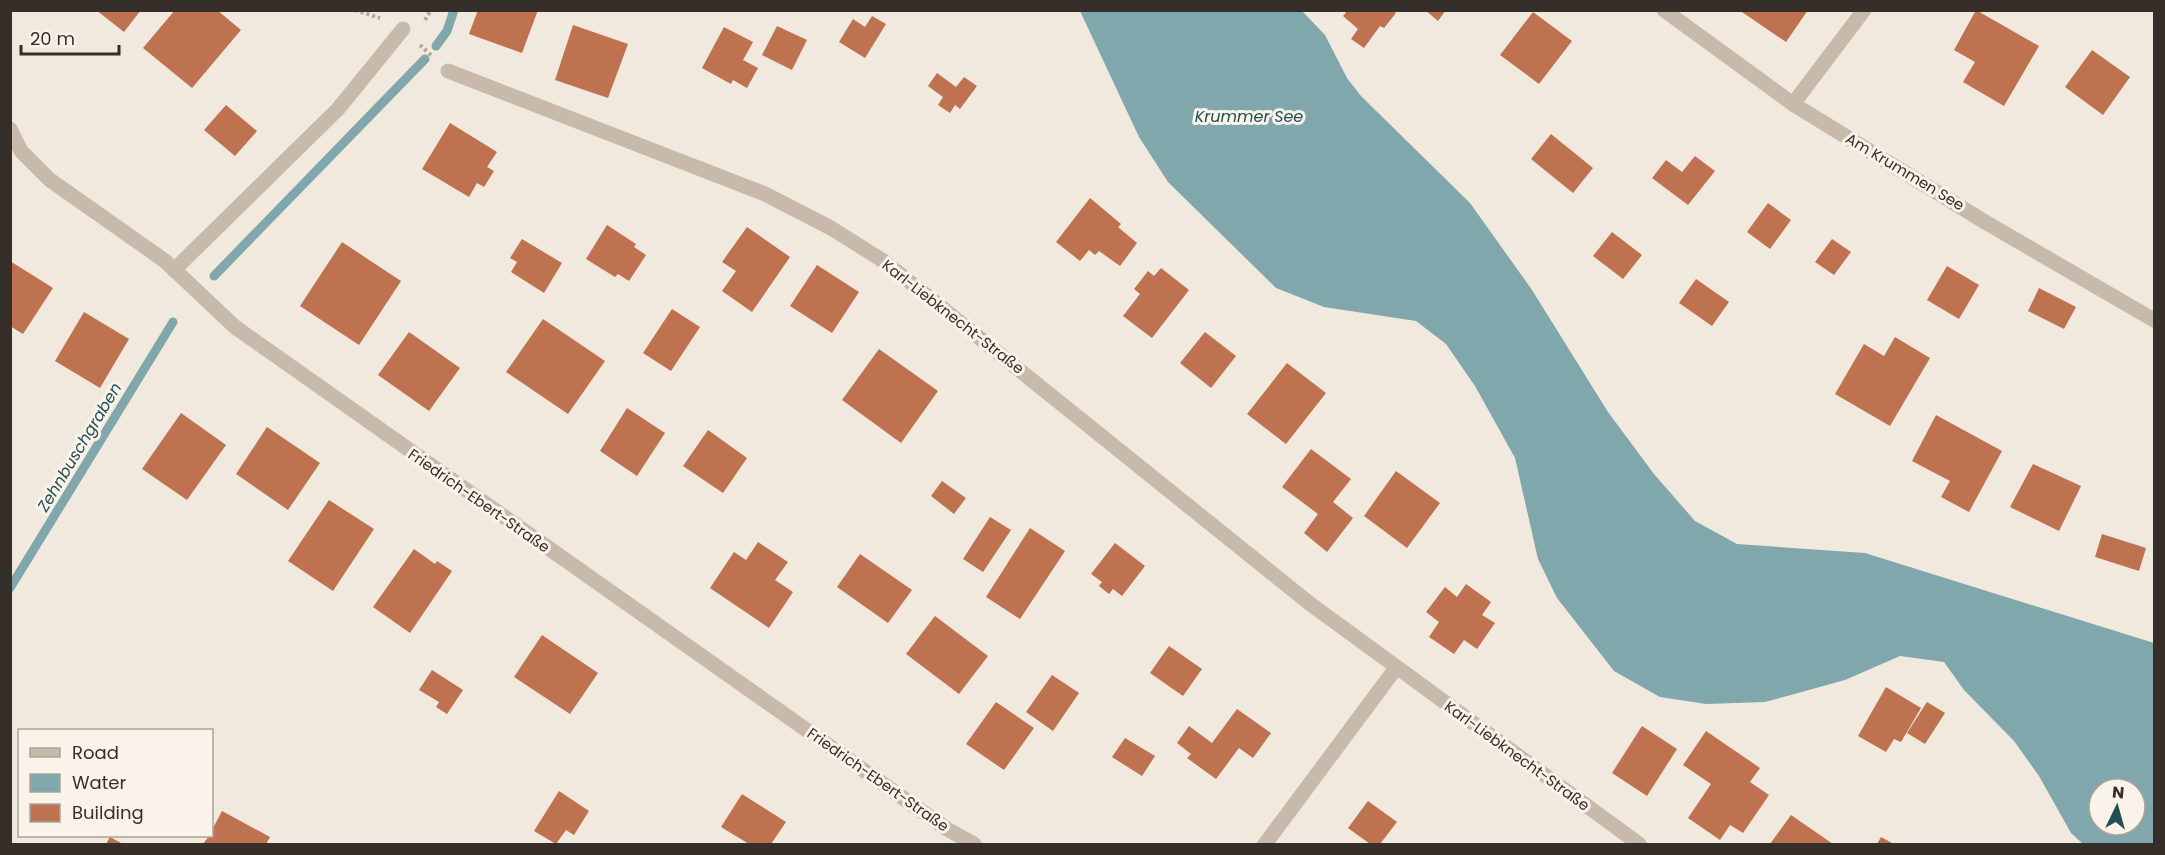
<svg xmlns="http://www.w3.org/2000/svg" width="2165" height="855" font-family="Poppins,sans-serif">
	<rect width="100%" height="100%" fill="#f1e9de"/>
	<path fill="#7fa7ac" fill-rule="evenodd" d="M1080,11H1302L1325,35L1347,78L1361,96L1470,203L1532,290L1608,412L1654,474L1695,521L1737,544L1865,553L2154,643V844H2083L2071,833L2039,776L2014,741L1964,690L1944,662L1900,656L1845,680L1765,702L1706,704L1660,697L1614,671L1557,598L1538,559L1515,458L1475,386L1446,344L1416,321L1324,307L1276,288L1168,182L1139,137ZM2099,789H2135V825H2099Z"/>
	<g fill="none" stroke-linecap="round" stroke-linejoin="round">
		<g stroke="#7fa7ac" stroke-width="9">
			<polyline points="436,46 447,31 454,10"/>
			<polyline points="214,276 425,59"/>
			<polyline points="10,588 173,322"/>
		</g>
	</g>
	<g fill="#be724f">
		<polygon points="96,10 141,10 124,32"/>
		<polygon points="175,10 217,10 241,30 192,88 143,48"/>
		<polygon points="478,10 538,10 522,53 469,34"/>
		<polygon points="1348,10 1392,10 1396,13 1384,28 1380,26 1364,48 1351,39 1358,29 1343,16"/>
		<polygon points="1425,10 1446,10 1438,21"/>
		<polygon points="1739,10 1808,10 1786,42"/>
		<polygon points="1976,10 2039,46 2004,106 1963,82 1975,62 1954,50"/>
		<polygon points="1533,12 1572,41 1539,84 1500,55"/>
		<polygon points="872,16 886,24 865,58 839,42 853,19 865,27"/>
		<polygon points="573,25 628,44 608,98 555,80"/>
		<polygon points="777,26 807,40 792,70 762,55"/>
		<polygon points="724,27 753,42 743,60 758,68 747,88 733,80 731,84 702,68"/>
		<polygon points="2092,50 2130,77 2103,115 2065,87"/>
		<polygon points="937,73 956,87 964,77 977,86 960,109 955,105 950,113 938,105 943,97 928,86"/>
		<polygon points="226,105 257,131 235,156 204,130"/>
		<polygon points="450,123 497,152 487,167 494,171 484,187 477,183 469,197 422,169"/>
		<polygon points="1551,134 1593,168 1573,193 1531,159"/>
		<polygon points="1695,156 1715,171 1688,205 1652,178 1666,160 1682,172"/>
		<polygon points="1090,198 1121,224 1118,227 1137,243 1120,266 1099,251 1095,255 1089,250 1080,261 1056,242"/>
		<polygon points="1768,203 1791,220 1770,249 1747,232"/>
		<polygon points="607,225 636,244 634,247 646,255 629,281 618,274 615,277 586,259"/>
		<polygon points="747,227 790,257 752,312 722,291 736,271 722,262"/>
		<polygon points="1612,232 1642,255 1623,279 1593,256"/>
		<polygon points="522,239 562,263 544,293 511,272 517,262 510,258"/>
		<polygon points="1832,239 1851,252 1834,275 1815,262"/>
		<polygon points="342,242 401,281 359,345 300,306"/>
		<polygon points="10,261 53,288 23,334 10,326"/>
		<polygon points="817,265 859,292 832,333 790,306"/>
		<polygon points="1947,266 1979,285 1959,319 1927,300"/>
		<polygon points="1161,268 1189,290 1152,338 1123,316 1140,294 1134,289 1148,271 1154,276"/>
		<polygon points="1696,279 1729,302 1712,326 1679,303"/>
		<polygon points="2039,288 2076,307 2064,329 2028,311"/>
		<polygon points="672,309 700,327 671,371 643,353"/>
		<polygon points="84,312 129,339 100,388 55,361"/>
		<polygon points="543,319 605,361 568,414 506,372"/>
		<polygon points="409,332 460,368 429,411 378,375"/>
		<polygon points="1205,332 1236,356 1211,388 1180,363"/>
		<polygon points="1895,337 1930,358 1890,426 1835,394 1864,344 1884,356"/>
		<polygon points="879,349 938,391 901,443 842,400"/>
		<polygon points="1287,363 1326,393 1286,444 1247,414"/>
		<polygon points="627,408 665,433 637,476 600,451"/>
		<polygon points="181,413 226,445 187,500 142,469"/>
		<polygon points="1936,415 2002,451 1969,512 1941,497 1950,481 1912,461"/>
		<polygon points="267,427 320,463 288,510 236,474"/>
		<polygon points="708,430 747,458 723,493 683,466"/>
		<polygon points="1311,449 1351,479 1333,502 1353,518 1327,552 1304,533 1318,514 1282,487"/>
		<polygon points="2033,464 2081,486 2059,531 2010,507"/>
		<polygon points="1396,471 1440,503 1407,548 1364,516"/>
		<polygon points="942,481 966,498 954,514 931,496"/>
		<polygon points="329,500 374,529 333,591 288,561"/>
		<polygon points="990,517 1011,530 983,572 963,559"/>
		<polygon points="1030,528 1065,551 1020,619 986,597"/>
		<polygon points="2102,534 2146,548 2139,571 2095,557"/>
		<polygon points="758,542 788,562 775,580 793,592 769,628 710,588 734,552 746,560"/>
		<polygon points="1115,543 1145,566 1122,596 1113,589 1109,594 1099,586 1102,582 1091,574"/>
		<polygon points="414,549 435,564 437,561 452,571 410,633 373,607"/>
		<polygon points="860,554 912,590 888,623 837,587"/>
		<polygon points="1466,584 1491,602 1482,615 1495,623 1477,649 1464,640 1454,654 1429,637 1439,622 1426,612 1445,587 1457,597"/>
		<polygon points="935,616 988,656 959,694 906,654"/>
		<polygon points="542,635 598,673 570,714 514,677"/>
		<polygon points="1169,646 1202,669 1183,696 1150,673"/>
		<polygon points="432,670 463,690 447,714 436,707 439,702 419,690"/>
		<polygon points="1052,675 1079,693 1053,731 1026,712"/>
		<polygon points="1886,687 1921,708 1901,742 1894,739 1886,752 1858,736"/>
		<polygon points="996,702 1034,728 1004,770 966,744"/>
		<polygon points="1927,702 1945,713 1925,744 1907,733"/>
		<polygon points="1237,709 1271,733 1253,758 1239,748 1216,779 1187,758 1191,754 1177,743 1189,726 1212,743"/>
		<polygon points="1642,726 1677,749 1647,796 1612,773"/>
		<polygon points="1706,731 1760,768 1750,782 1769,795 1743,833 1730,825 1720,840 1688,818 1711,784 1683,765"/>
		<polygon points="1125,738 1155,756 1142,776 1112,757"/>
		<polygon points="559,791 589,811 574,835 566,830 556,844 534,831"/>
		<polygon points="742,794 786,822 771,844 749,844 721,827"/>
		<polygon points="1368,801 1397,822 1380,844 1370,844 1348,828"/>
		<polygon points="222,811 270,837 266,844 203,844 209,836 212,836 212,830"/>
		<polygon points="1791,815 1833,844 1770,844"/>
		<polygon points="110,837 123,844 106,844"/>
		<polygon points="1881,837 1894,844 1877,844"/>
	</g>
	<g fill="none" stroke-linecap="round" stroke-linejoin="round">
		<g stroke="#b4a595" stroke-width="4" stroke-dasharray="3 3" stroke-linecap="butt">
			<polyline points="355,10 380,18"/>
			<polyline points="425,20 431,10"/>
			<polyline points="420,45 432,56"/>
		</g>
		<g stroke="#c8baab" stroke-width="15">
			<polyline points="1664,10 1793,104 1985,222 2154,320"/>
			<polyline points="448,71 765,194 831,228 885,262 1309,603 1639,844"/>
			<polyline points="1793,104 1864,10"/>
			<polyline points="10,129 21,151 50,180 165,261 235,327 947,829 974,844"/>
			<polyline points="174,270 338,109 403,29"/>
			<polyline points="1265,844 1396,668"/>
		</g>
	</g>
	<g text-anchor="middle" stroke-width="6" stroke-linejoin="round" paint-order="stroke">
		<g font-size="15" fill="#362e29" stroke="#f9f3ea">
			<text transform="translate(1905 172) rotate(31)" y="5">Am Krummen See</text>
			<text transform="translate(953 317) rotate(38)" y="5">Karl-Liebknecht-Straße</text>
			<text transform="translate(479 501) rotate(35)" y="5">Friedrich-Ebert-Straße</text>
			<text transform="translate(1517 756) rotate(36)" y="5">Karl-Liebknecht-Straße</text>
			<text transform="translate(878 780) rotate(35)" y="5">Friedrich-Ebert-Straße</text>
		</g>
		<g font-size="16" font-style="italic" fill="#224e55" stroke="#f9f3ea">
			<text x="1249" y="122">Krummer See</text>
			<text transform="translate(79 447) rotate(-59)" y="6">Zehnbuschgraben</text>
		</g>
	</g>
	<rect width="2165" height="855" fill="none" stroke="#362e29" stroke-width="24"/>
	<rect x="18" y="729" width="195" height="108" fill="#f9f3ea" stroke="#aba49d" stroke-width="1.5"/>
	<rect x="30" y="748" width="30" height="9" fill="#c8baab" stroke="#aba49d" stroke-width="1.5"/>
	<text x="72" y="759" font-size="18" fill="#362e29">Road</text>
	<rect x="30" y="774" width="30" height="18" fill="#7fa7ac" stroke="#aba49d" stroke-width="1.5"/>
	<text x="72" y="789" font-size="18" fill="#362e29">Water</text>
	<rect x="30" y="804" width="30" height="18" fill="#be724f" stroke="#aba49d" stroke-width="1.5"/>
	<text x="72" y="819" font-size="18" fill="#362e29">Building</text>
	<g transform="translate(2117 807) rotate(5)"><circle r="28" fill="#f9f3ea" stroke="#aba49d" stroke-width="1.5"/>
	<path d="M0-4.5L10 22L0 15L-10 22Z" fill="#224e55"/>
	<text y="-9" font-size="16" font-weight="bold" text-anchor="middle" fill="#362e29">N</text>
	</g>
	<path d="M21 45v9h98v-9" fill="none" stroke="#362e29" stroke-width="3"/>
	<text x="30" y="45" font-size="18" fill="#362e29" stroke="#f9f3ea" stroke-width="4.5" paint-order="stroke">20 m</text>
</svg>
